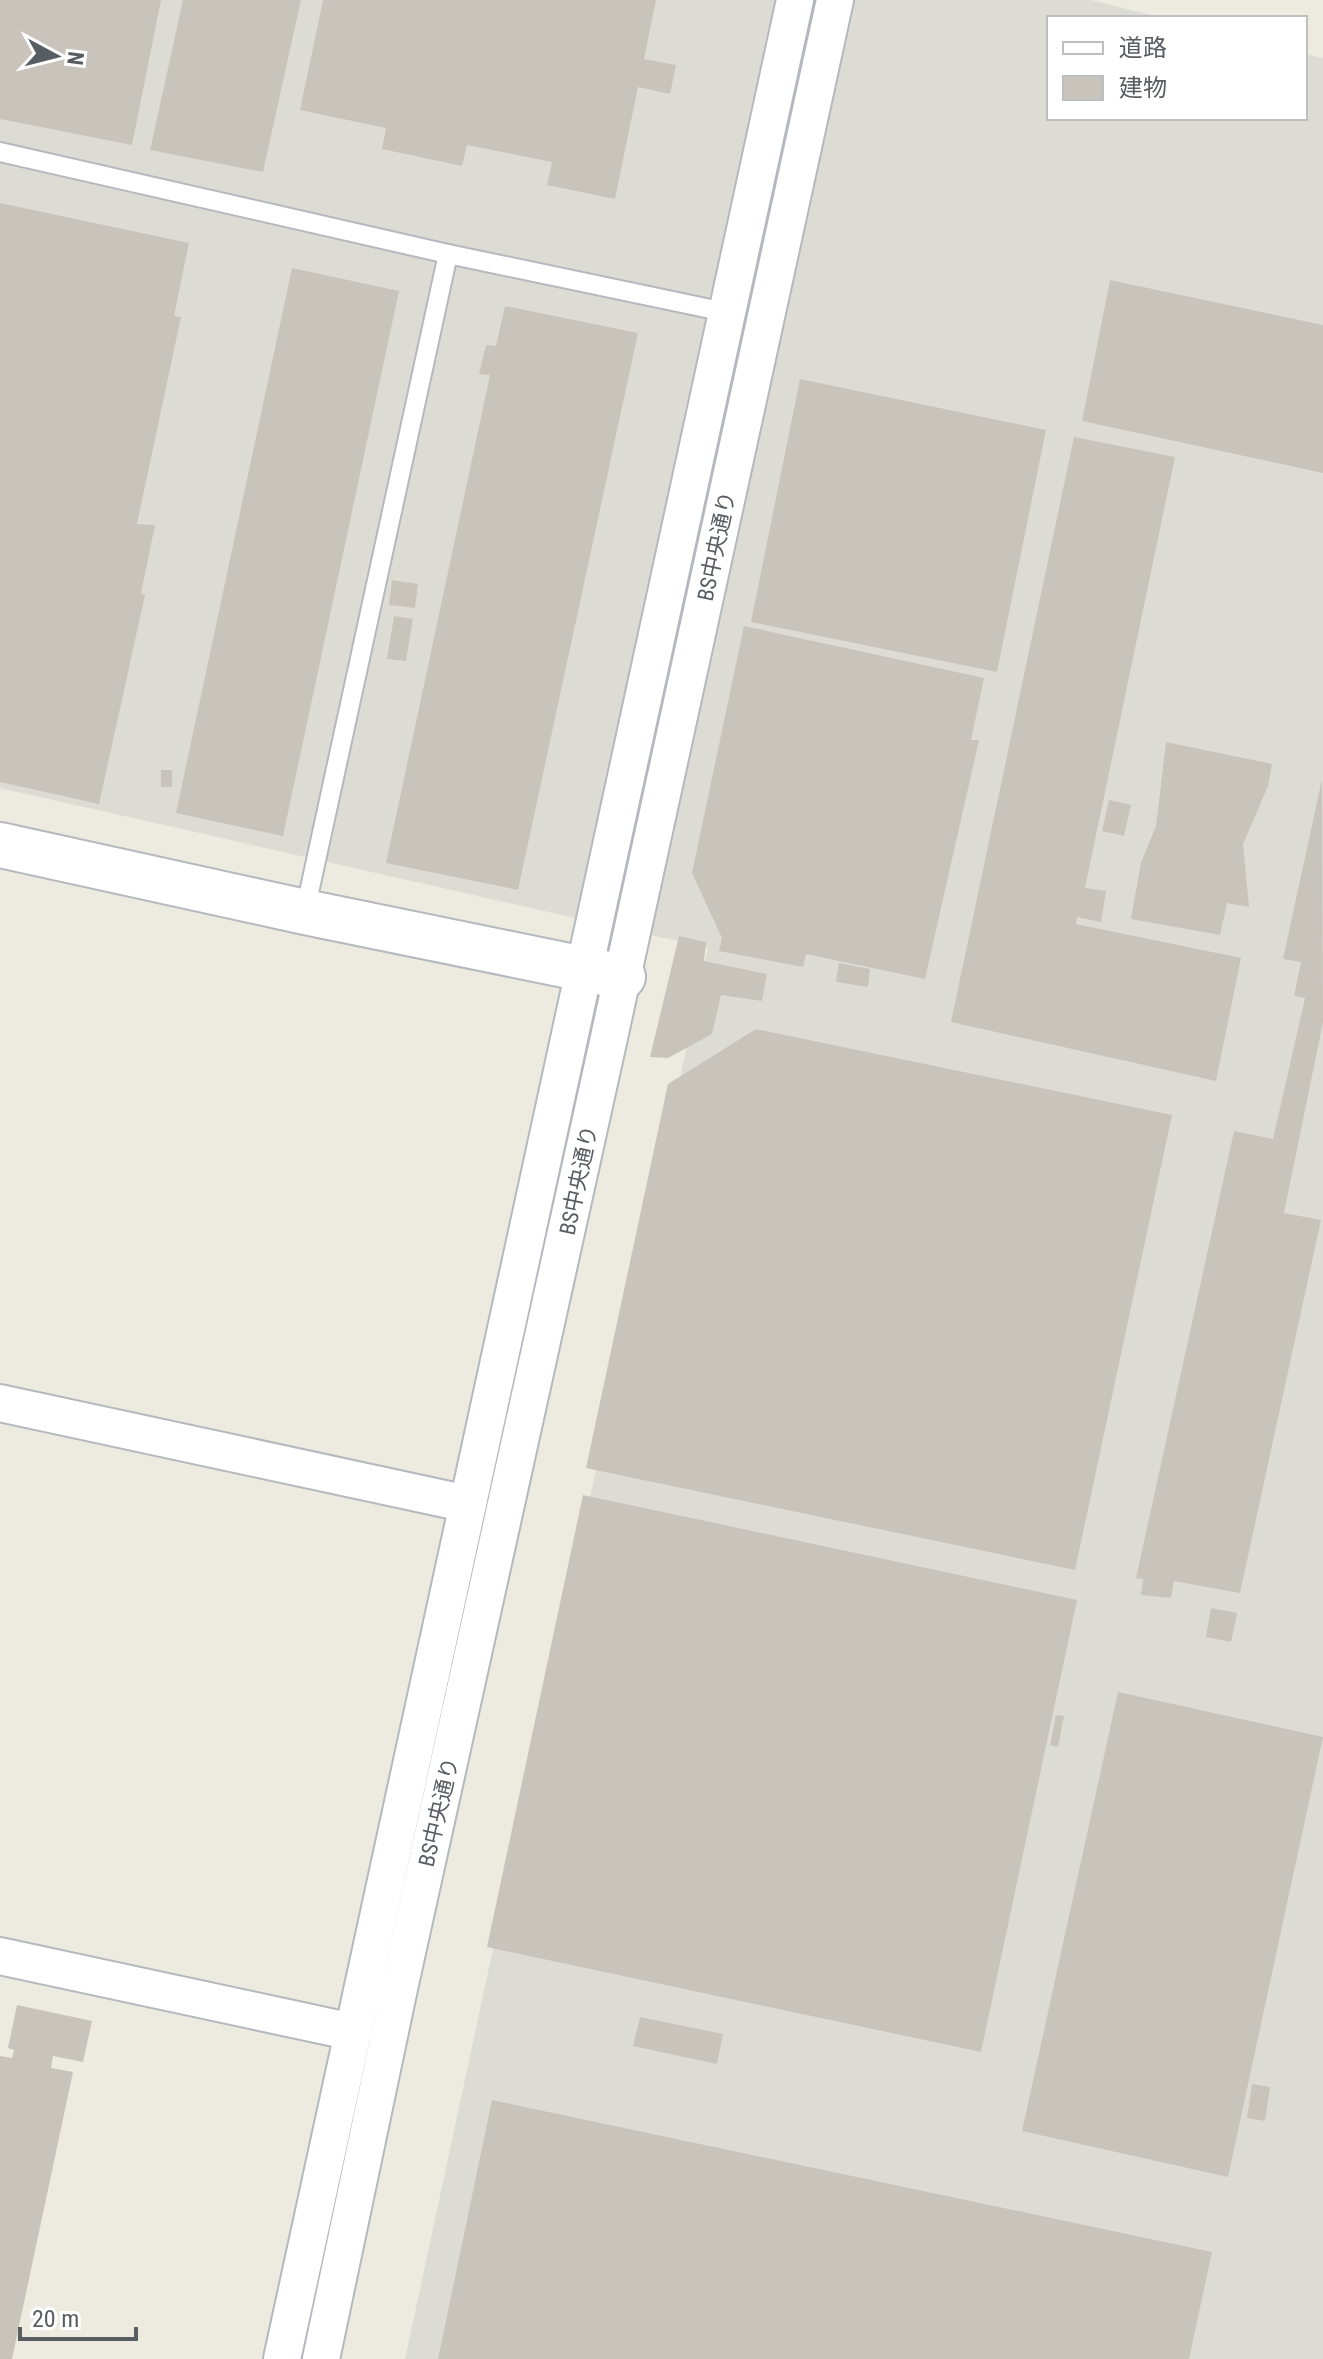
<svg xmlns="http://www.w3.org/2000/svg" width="1323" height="2359" font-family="'Roboto Condensed','Noto Sans JP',sans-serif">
	<rect width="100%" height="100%" fill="#edeadf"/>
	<polygon fill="#dddcd4" points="0,0 1091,0 1162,18 1049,18 1049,118 1305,118 1305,54 1323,58 1323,2359 405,2359 708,948 0,788"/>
	<g fill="#c8c4bc">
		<polygon points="0,0 161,0 132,145 0,119"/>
		<polygon points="183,0 301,0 263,172 150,150"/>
		<polygon points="323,0 656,0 644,59 676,65 670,94 638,87 615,199 547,185 552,162 467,145 462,166 382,149 386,128 300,110"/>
		<polygon points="0,203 189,243 174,316 181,317 137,524 155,525 141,593 145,595 99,804 0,782"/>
		<polygon points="292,268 399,291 283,836 176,813"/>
		<polygon points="1110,280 1323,325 1323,473 1082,421"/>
		<polygon points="505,306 638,333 518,890 386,863 490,375 479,374 486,345 496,346"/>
		<polygon points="800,379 1046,430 997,672 751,622"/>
		<polygon points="1074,437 1175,457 1085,888 1106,891 1101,922 1077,917 1076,924 1241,958 1216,1081 951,1022"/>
		<polygon points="392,580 418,584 415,608 389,605"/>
		<polygon points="394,616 413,619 406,661 387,659"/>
		<polygon points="744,626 984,678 971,740 979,740 925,979 806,954 803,967 719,951 722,938 692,873"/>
		<polygon points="1166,742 1272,764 1268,786 1243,844 1249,907 1227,903 1220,935 1131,919 1141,863 1156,826"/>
		<rect x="161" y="770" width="11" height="17"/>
		<polygon points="1322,779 1323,1022 1284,1213 1321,1220 1240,1593 1174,1581 1171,1598 1141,1595 1143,1579 1136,1578 1234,1131 1273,1139 1305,998 1294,996 1301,962 1283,959"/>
		<polygon points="1109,800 1131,805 1124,836 1102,831"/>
		<polygon points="679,936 706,942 704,961 767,974 762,1001 721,995 712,1034 668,1058 650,1057"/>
		<polygon points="839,963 870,969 868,987 836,982"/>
		<polygon points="756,1029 1172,1115 1075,1570 586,1468 668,1084"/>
		<polygon points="583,1495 1077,1600 981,2052 487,1947"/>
		<polygon points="1211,1608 1237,1613 1231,1642 1206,1637"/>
		<polygon points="1118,1692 1323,1737 1228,2177 1022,2131"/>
		<polygon points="1056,1715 1064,1716 1058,1747 1050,1745"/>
		<polygon points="17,2005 92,2021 83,2062 53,2056 51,2068 73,2072 12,2359 0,2359 0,2056 12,2058 14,2050 8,2048"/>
		<polygon points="640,2017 723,2034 717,2064 633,2046"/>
		<polygon points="1252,2084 1270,2087 1265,2121 1247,2118"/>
		<polygon points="492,2100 1212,2252 1189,2359 438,2359"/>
	</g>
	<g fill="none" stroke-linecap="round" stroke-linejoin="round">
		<g stroke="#b5b8be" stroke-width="22">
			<g id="service">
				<polyline points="0,152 448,254 725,312"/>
				<polyline points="305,911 448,254"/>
			</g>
		</g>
		<g stroke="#b5b8be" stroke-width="40">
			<g id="minor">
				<polyline points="0,1403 468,1504"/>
				<polyline points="0,1956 353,2032"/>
				<path d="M282,2359C452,1573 621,786 795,0"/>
				<polyline points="321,2359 398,1993 610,1033 835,0"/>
			</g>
		</g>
		<g stroke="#b5b8be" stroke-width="48">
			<polyline id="tertiary" points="0,845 305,912 623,977"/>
		</g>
		<use href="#service" stroke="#fff" stroke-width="18"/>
		<use href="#minor" stroke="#fff" stroke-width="36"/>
		<use href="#tertiary" stroke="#fff" stroke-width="44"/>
	</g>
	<g text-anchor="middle" stroke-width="8" stroke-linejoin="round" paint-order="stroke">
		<g font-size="22" fill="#585d62" stroke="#fff">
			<text transform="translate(716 546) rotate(-78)" y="8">BS中央通り</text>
			<text transform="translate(578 1180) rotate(-78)" y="8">BS中央通り</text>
			<text transform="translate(438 1812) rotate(-77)" y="8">BS中央通り</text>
		</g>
	</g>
	<rect x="1047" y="16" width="260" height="104" fill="#ffffff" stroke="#bcbec0" stroke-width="2"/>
	<rect x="1063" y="42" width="40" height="12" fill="#ffffff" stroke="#bcbec0" stroke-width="2"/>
	<text x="1119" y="56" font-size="24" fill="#585d62">道路</text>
	<rect x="1063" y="76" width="40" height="24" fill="#c8c4bc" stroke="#bcbec0" stroke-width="2"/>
	<text x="1119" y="96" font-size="24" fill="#585d62">建物</text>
	<g transform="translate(56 56) rotate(97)" stroke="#ffffff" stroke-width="6" paint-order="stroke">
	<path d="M0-6L14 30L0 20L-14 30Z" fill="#585d62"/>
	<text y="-12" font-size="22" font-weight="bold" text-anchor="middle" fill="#585d62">N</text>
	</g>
	<path d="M20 2327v12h116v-12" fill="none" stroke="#585d62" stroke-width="4"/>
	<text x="32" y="2327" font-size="24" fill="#585d62" stroke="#ffffff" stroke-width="6" paint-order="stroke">20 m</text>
</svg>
